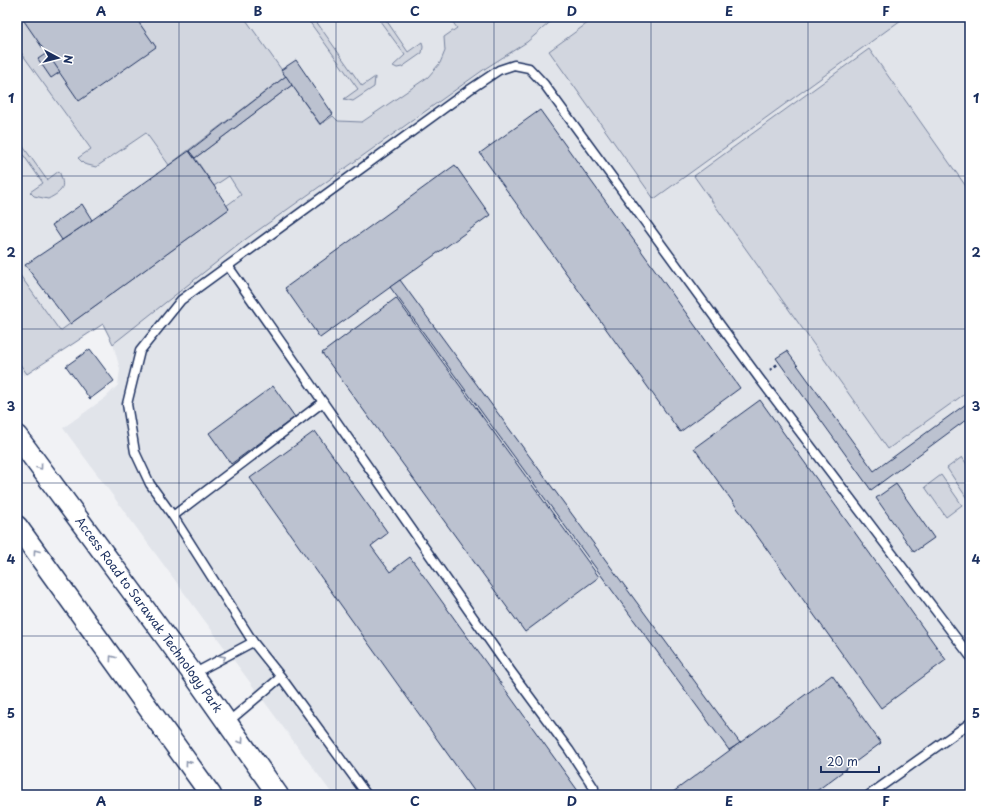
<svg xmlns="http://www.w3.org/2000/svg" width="987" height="812" font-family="'Playpen Sans',sans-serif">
	<rect width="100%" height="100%" fill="#f1f2f5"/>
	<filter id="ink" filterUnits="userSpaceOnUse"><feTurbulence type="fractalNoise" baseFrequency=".025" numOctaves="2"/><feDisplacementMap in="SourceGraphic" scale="8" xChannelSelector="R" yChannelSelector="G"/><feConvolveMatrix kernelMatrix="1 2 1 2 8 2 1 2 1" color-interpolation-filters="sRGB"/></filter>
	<g filter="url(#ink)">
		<polygon fill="#e1e4ea" points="17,17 449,17 486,67 527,42 556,17 970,17 970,795 333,795 63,428 105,398 118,385 120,369 113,344 103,325 24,376 17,366"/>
		<g fill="#d2d6df" stroke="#76829e">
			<polygon points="17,17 244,17 286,76 169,165 146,133 96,167 84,164 78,158 91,149 17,47"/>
			<polygon points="306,17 313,17 362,86 375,77 374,87 353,101 344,99 358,89"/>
			<polygon points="377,17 384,17 408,52 422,42 423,47 422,53 402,67 397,68 393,66 405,55"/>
			<polygon points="449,17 556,17 527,42 486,68 246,239 113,344 103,324 27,374 17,360 17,271 60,331 229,209 226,206 241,195 229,176 214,186 195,158 292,85 320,125 333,116 338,121 362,122 428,77 440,63 445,51 444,37 457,28"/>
			<polygon points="596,17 899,17 901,20 654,199 549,51"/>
			<polygon points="869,49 970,192 970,390 888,449 694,176"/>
			<path d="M17,138L47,180L59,171C66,188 63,191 48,199L34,196L30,192L43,183L17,146Z"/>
			<polygon points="962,457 970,469 970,499 968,500 947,468"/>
			<polygon points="941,475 962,505 946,517 925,487"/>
		</g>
		<g fill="#bcc2d0" stroke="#1b2f5e">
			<polygon points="23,17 135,17 156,47 79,101 22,18"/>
			<polygon points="47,53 60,72 51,78 38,59"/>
			<polygon points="296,60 333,114 320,124 281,70"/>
			<polygon points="286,76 292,85 195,158 189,151"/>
			<polygon points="540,110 740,388 680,432 480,153"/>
			<polygon points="189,151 214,186 229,209 70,324 25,265 92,220"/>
			<polygon points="455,165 490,215 320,338 285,288"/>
			<polygon points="82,204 92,220 62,240 52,225"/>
			<polygon points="400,280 740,743 729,750 390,287"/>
			<polygon points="396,298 599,577 525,632 322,353"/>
			<polygon points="90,349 114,381 90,399 66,366"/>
			<polygon points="787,351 874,471 970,401 970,417 871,490 776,358"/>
			<polygon points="273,386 295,417 231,464 209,433"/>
			<polygon points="760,400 946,660 881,708 694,448"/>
			<polygon points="315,431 388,533 371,546 390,572 410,557 581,795 477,795 250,478"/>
			<polygon points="896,484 934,538 914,552 876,498"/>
			<polygon points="832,675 881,743 811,795 669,795"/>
		</g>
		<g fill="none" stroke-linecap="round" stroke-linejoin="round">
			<g stroke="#1b2f5e" stroke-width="11">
				<g id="service">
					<polyline points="228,266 510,670 569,750 594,788 594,795"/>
					<polyline points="173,516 323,402"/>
					<polyline points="193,674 253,642"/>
					<polyline points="228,722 281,677"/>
					<polyline points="367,795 281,677 253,642 173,516 150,484 135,452 127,404 140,351 181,300 469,90 499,70 514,65 529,68 544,84 759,378 970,656"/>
					<polyline points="869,795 970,723"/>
				</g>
			</g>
			<g stroke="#1b2f5e" stroke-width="23">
				<g id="tertiary">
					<path id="s1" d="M17,436L193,674L278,795"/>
					<polyline points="17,526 211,795"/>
				</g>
			</g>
			<polyline stroke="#1b2f5e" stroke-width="2.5" stroke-dasharray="3 3" stroke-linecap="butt" points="770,370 779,363"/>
			<use href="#service" stroke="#fff" stroke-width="8"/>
			<use href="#tertiary" stroke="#fff" stroke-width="20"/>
		</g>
		<defs><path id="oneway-chevron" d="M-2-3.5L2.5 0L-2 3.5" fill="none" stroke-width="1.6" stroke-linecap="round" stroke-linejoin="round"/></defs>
		<g stroke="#8d97ae">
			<use href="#oneway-chevron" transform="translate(40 467) rotate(53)"/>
			<use href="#oneway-chevron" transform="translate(36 552) rotate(-126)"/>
			<use href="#oneway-chevron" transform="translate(112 658) rotate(-126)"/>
			<use href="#oneway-chevron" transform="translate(223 658) rotate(-28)"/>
			<use href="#oneway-chevron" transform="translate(241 741) rotate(55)"/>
			<use href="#oneway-chevron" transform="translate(188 763) rotate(-126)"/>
		</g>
	</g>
	<path fill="none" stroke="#1b2f5e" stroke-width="1" stroke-opacity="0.55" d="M179,17V795M336,17V795M494,17V795M651,17V795M808,17V795M17,176H970M17,329H970M17,483H970M17,636H970"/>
	<g text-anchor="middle" stroke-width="3.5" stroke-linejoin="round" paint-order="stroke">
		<g font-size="12" fill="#1b2f5e" stroke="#fff">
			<text dy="4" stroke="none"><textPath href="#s1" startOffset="222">Access Road to Sarawak Technology Park</textPath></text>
		</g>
	</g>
	<rect width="987" height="812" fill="none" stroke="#fff" stroke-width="44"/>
	<g transform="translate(58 58) rotate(97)" stroke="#ffffff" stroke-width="3" paint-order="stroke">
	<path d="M0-3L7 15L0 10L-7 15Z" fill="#1b2f5e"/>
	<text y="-6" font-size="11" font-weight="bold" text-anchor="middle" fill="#1b2f5e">N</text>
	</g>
	<path d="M821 766v6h58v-6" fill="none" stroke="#1b2f5e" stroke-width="2"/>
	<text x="827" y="766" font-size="12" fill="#1b2f5e" stroke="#ffffff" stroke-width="3" paint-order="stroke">20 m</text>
	<rect x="22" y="22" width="943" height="768" fill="none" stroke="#1b2f5e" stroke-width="1.5"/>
	<g font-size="13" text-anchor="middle" font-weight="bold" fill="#1b2f5e">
		<text x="101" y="16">A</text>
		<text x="258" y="16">B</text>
		<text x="415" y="16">C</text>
		<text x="572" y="16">D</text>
		<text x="729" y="16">E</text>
		<text x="886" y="16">F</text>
		<text x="11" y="103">1</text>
		<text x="976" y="103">1</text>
		<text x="11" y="257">2</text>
		<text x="976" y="257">2</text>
		<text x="11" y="411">3</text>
		<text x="976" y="411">3</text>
		<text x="11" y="564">4</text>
		<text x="976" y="564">4</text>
		<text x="11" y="718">5</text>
		<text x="976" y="718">5</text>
		<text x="101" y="806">A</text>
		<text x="258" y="806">B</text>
		<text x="415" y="806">C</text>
		<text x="572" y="806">D</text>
		<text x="729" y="806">E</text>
		<text x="886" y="806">F</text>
	</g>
</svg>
